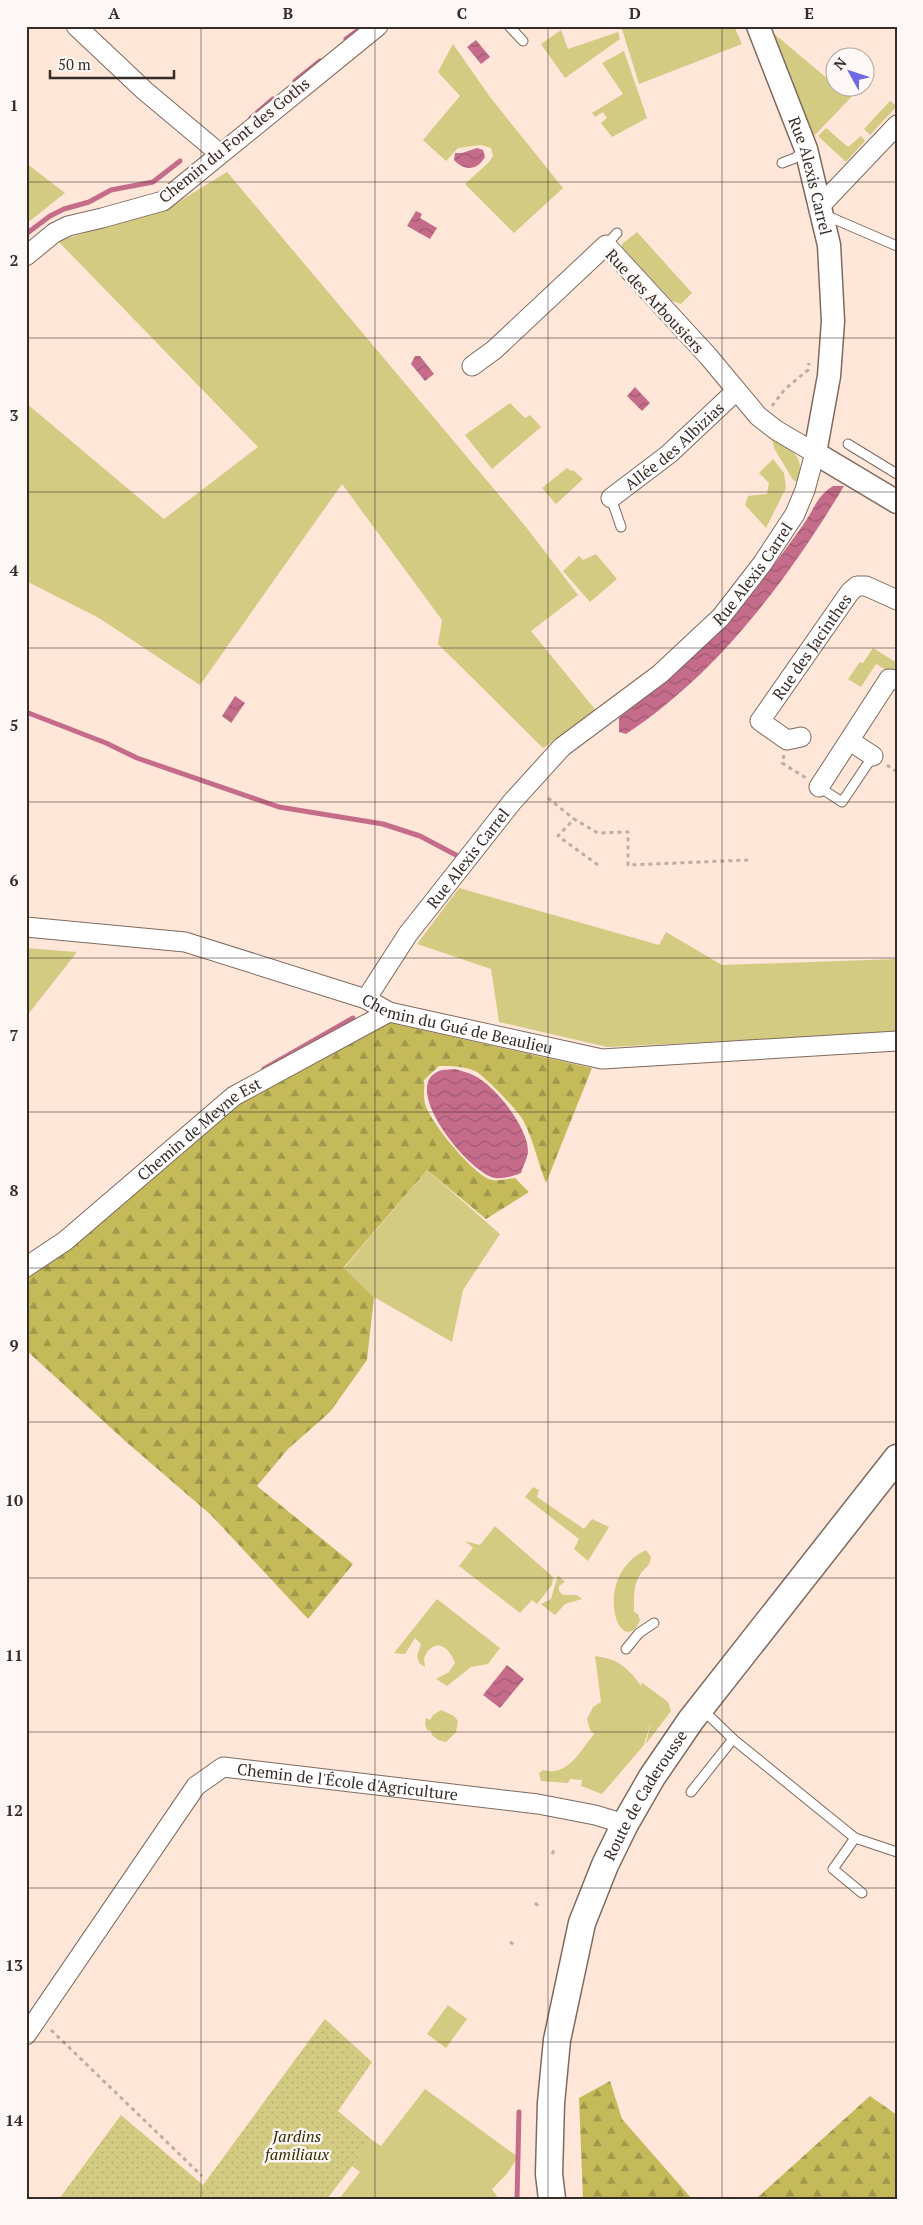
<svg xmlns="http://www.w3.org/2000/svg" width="923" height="2225" font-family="'PT Serif',serif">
	<defs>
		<pattern id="forest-firs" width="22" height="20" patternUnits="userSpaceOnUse" patternTransform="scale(1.25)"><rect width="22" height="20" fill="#c4ba5a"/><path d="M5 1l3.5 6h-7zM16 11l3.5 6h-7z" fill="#a0984a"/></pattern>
		<pattern id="garden-dots" width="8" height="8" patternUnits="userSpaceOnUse" patternTransform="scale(1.25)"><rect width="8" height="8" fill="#d3cb82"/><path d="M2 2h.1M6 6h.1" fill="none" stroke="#b6af70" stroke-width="1.8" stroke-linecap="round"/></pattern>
		<pattern id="water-waves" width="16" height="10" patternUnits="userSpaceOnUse" patternTransform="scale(1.25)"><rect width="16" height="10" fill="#c56c8b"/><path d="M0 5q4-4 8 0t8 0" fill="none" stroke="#a15972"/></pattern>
	</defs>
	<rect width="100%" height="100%" fill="#fee6d9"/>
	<g fill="#d3cb82">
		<polygon points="621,26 734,26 742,44 639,84"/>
		<polygon points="561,30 568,49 618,32 620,39 565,78 541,44"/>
		<polygon points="772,32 835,85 836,88 860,88 813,137"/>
		<polygon points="453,44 490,97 563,188 514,233 465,184 489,162 493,156 491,148 481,145 458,148 446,161 423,140 460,96 438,72"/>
		<polygon points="624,51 647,118 612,137 601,123 607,118 603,112 595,117 592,113 623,94 602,63"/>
		<polygon points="890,101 897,106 870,135 864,129"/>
		<polygon points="826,128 848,147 861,136 865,141 846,162 818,136"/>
		<polygon points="26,163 65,193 26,224"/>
		<polygon points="227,172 526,527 578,595 531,631 598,713 543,748 438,644 442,620 342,484 200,685 99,618 26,581 26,403 164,519 258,447 58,241 170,207"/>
		<polygon points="637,232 692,293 681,304 672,301 622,247 622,244"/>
		<polygon points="510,403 525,418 530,415 541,427 492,469 465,435"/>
		<path d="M771,438C791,449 807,456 797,482L793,480L775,450Z"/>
		<polygon points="773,459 784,473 786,488 766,528 745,505 748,496 767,494 769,483 759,473"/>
		<polygon points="567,468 571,471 573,470 583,479 556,504 542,488"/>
		<polygon points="596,554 617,579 590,602 563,571 579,556 583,560"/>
		<polygon points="873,648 897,663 897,673 888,671 876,664 861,687 848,679 860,662 863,663"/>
		<polygon points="459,888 659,945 666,932 722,965 897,959 897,1033 607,1047 499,1022 491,969 417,944"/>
		<polygon points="26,948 77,952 26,1017"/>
		<polygon points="427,1170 500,1234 463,1290 452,1342 374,1297 343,1269"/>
		<polygon points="533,1487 539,1490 537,1497 584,1529 592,1519 609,1527 588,1561 574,1549 579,1539 525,1497"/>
		<polygon points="495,1526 553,1577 552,1585 537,1604 532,1600 520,1613 459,1566 473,1548 465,1541 480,1545"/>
		<path d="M646,1550L651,1557C650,1566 646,1567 641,1573C633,1584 634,1599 634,1612L638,1614L640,1621C620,1662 590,1576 646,1550Z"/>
		<polygon points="558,1575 565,1582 559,1586 559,1591 563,1595 577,1595 582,1599 565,1604 555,1615 541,1604 551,1599"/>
		<path d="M437,1599L500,1648L488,1664L471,1667L447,1686L436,1679L449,1672L455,1663C449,1645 433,1637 424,1658L425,1667L419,1663L417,1656L421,1644L415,1638L405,1654L394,1653Z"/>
		<path d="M595,1656C619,1659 628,1668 642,1687L641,1682L668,1702L671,1711L646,1744L651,1722L644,1745L602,1794L581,1786L582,1780L570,1779L568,1783L541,1781L539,1773L543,1770C568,1777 580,1751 594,1734L590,1730L587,1719L593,1707L601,1702Z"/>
		<polygon points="441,1710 454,1716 458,1721 456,1732 446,1742 438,1740 432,1735 431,1731 427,1730 425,1724 426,1718 430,1720 433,1715"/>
		<polygon points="448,2005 467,2019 446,2048 427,2034"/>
		<polygon points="425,2089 518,2157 506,2175 492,2189 499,2199 339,2199 360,2172 352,2166 372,2140 381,2146"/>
	</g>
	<g fill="url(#forest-firs)">
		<path d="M382,1021L592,1068L546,1183C538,1163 534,1142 524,1122C520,1112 486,1078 477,1072C465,1066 451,1066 439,1066L424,1080C425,1087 423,1096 425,1103C428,1120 475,1177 492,1180C499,1181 508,1179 515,1178L529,1192L486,1219L427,1170L343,1268L374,1297L367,1360L330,1412L288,1449L257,1486L353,1564L308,1619L211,1515L124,1440L26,1350V1273L233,1103Z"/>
		<polygon points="610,2081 622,2119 692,2199 583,2199 579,2098"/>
		<polygon points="870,2096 897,2115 897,2199 756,2199"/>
	</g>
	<polygon fill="url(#garden-dots)" points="325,2019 372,2062 338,2111 372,2140 327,2199 59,2199 121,2115 203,2185"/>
	<g fill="url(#water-waves)">
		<polygon points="476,40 490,57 481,64 467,47"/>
		<path d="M477,148L483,150L485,157C477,171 464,171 454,160L455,153H462Z"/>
		<polygon points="416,211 422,214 420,218 437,228 430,239 407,226"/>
		<polygon points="415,356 420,356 434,374 425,381 411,364"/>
		<polygon points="635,387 650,403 642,411 627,396"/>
		<path d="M833,486H844C789,578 717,675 626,734L619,732V718C664,682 708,646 745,601C766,576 785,550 803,525C815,508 816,497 833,486Z"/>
		<polygon points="235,696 245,703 231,723 222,716"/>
		<path d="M455,1069C461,1071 467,1072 473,1075C494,1084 528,1127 528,1151C528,1157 523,1166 521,1173C513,1176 504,1179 495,1178C469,1173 399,1087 439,1071C443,1069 450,1070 455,1069Z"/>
		<polygon points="507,1665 524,1679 500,1708 483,1695"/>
	</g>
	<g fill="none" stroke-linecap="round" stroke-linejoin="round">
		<g stroke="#c56c8b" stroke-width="5">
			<polyline points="346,39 361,28"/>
			<polyline points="295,81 320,61"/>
			<polyline points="251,118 273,99"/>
			<polyline points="26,234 50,216 64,209 89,202 111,190 153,182 180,161"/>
			<polyline points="26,712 106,743 137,758 279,807 383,824 420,836 456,855"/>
			<polyline points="264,1069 353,1018"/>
			<polyline points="517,2199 519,2112"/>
		</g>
		<g stroke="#7f6a5e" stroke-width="11">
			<g id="service">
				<polyline points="509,26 523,41"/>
				<polyline points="782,163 795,158 805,149"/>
				<polyline points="825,215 897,246"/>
				<polyline points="606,245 617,233"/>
				<polyline points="848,444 897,474"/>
				<polyline points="611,498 621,527"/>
				<polyline points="819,787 842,802 873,756"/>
				<polyline points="626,1649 639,1633 654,1623"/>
				<polyline points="702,1709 733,1739 855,1838 897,1852"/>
				<polyline points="691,1792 733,1739"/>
				<polyline points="855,1838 833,1869 862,1893"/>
			</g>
		</g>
		<g stroke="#7f6a5e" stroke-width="21">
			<g id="minor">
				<polyline points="76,26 145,91 219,153"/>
				<polyline points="821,205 897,125"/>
				<polyline points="26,256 54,233 68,226 102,218 163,201 378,26"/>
				<path id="s1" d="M611,498L669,454L736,391"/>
				<path id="s2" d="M801,737L787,740L760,721L850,592L857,586H866L897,600"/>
				<polyline points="850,741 873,756"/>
				<polyline points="819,787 889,679 897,680"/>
				<path id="s3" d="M26,927L185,942L366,999L389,1012L602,1059L897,1041"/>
				<path id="s4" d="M366,999L408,934L512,802L562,747L660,674L721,617L762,564L795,514L805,490L815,453L776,430L758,416L708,356L606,245L494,350L472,366"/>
				<path id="s5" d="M26,1267L65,1241L234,1096L389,1012"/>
				<path id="s6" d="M26,2035L196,1786L223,1767L538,1804L595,1815L625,1824"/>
			</g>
		</g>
		<g stroke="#7f6a5e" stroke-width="25">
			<g id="tertiary">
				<path id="s7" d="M758,26L806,149L829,245L833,321L829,376L815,453L897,502"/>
			</g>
		</g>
		<g stroke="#7f6a5e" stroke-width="29">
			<g id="secondary">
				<path id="s8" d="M552,2199L549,2174L551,2103L557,2040L582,1923L605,1865L625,1824L652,1777L691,1720L897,1458"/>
			</g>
		</g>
		<g stroke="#c0ada2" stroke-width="3" stroke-dasharray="4 4" stroke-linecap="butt">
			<polyline points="772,406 785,389 808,370 809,363"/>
			<polyline points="784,755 782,763 806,778"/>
			<polyline points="887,765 897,772"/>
			<polyline points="548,798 574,819"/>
			<polyline points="598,865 558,836 574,819 598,833 628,832 628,865 748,860"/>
			<polyline points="552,1854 556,1847"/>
			<polyline points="535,1903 541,1908"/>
			<polyline points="510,1942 516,1946"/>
			<polyline points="51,2030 202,2176"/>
		</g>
		<use href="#service" stroke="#fff" stroke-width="9"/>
		<use href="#minor" stroke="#fff" stroke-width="19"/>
		<use href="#tertiary" stroke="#fff" stroke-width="22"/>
		<use href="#secondary" stroke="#fff" stroke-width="26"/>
	</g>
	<path fill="none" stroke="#362d28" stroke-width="1" stroke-opacity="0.55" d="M201,26V2199M375,26V2199M548,26V2199M722,26V2199M26,182H897M26,338H897M26,492H897M26,648H897M26,802H897M26,958H897M26,1112H897M26,1268H897M26,1422H897M26,1578H897M26,1732H897M26,1888H897M26,2042H897"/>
	<g text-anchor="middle" stroke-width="5" stroke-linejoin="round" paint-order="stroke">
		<g font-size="16" fill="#362d28" stroke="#fdf8f5">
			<text transform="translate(234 140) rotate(-39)" y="6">Chemin du Font des Goths</text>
			<text dy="6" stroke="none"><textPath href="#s7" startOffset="159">Rue Alexis Carrel</textPath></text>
			<text transform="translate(655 301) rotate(47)" y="6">Rue des Arbousiers</text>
			<text dy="6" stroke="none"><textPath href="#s1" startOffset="82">Allée des Albizias</textPath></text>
			<text dy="6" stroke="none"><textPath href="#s4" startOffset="579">Rue Alexis Carrel</textPath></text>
			<text dy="6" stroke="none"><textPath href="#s2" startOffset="138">Rue des Jacinthes</textPath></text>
			<text dy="6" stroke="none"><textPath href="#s4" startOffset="174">Rue Alexis Carrel</textPath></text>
			<text dy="6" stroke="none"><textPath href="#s3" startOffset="445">Chemin du Gué de Beaulieu</textPath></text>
			<text dy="6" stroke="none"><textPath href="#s5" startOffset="222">Chemin de Meyne Est</textPath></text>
			<text dy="6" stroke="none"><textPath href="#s6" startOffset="460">Chemin de l'École d'Agriculture</textPath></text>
			<text dy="6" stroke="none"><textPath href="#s8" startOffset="422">Route de Caderousse</textPath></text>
		</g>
		<g font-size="16" font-style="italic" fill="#342f05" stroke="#fdf8f5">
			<text x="297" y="2142">Jardins<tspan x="297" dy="18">familiaux</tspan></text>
		</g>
	</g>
	<rect width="923" height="2225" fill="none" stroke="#fdf8f5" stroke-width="55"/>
	<g transform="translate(850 72) rotate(310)"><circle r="24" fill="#fdf8f5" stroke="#ada7a3"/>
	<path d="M0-4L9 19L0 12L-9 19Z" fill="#6d69e3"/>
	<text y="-8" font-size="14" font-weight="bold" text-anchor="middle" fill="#362d28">N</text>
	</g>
	<path d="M50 70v8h124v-8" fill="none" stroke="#362d28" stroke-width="2.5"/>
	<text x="58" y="70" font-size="15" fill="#362d28" stroke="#fdf8f5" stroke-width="4" paint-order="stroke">50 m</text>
	<rect x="28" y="28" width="868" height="2170" fill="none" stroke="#362d28" stroke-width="2"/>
	<g font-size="16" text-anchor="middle" font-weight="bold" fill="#362d28">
		<text x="114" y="19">A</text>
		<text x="288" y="19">B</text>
		<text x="462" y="19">C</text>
		<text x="635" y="19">D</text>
		<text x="809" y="19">E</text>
		<text x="14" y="111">1</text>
		<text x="14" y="266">2</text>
		<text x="14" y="421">3</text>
		<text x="14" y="576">4</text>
		<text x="14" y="731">5</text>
		<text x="14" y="886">6</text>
		<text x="14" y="1041">7</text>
		<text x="14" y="1196">8</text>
		<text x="14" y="1351">9</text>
		<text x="14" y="1506">10</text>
		<text x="14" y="1661">11</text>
		<text x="14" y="1816">12</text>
		<text x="14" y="1971">13</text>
		<text x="14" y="2126">14</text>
	</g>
</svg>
